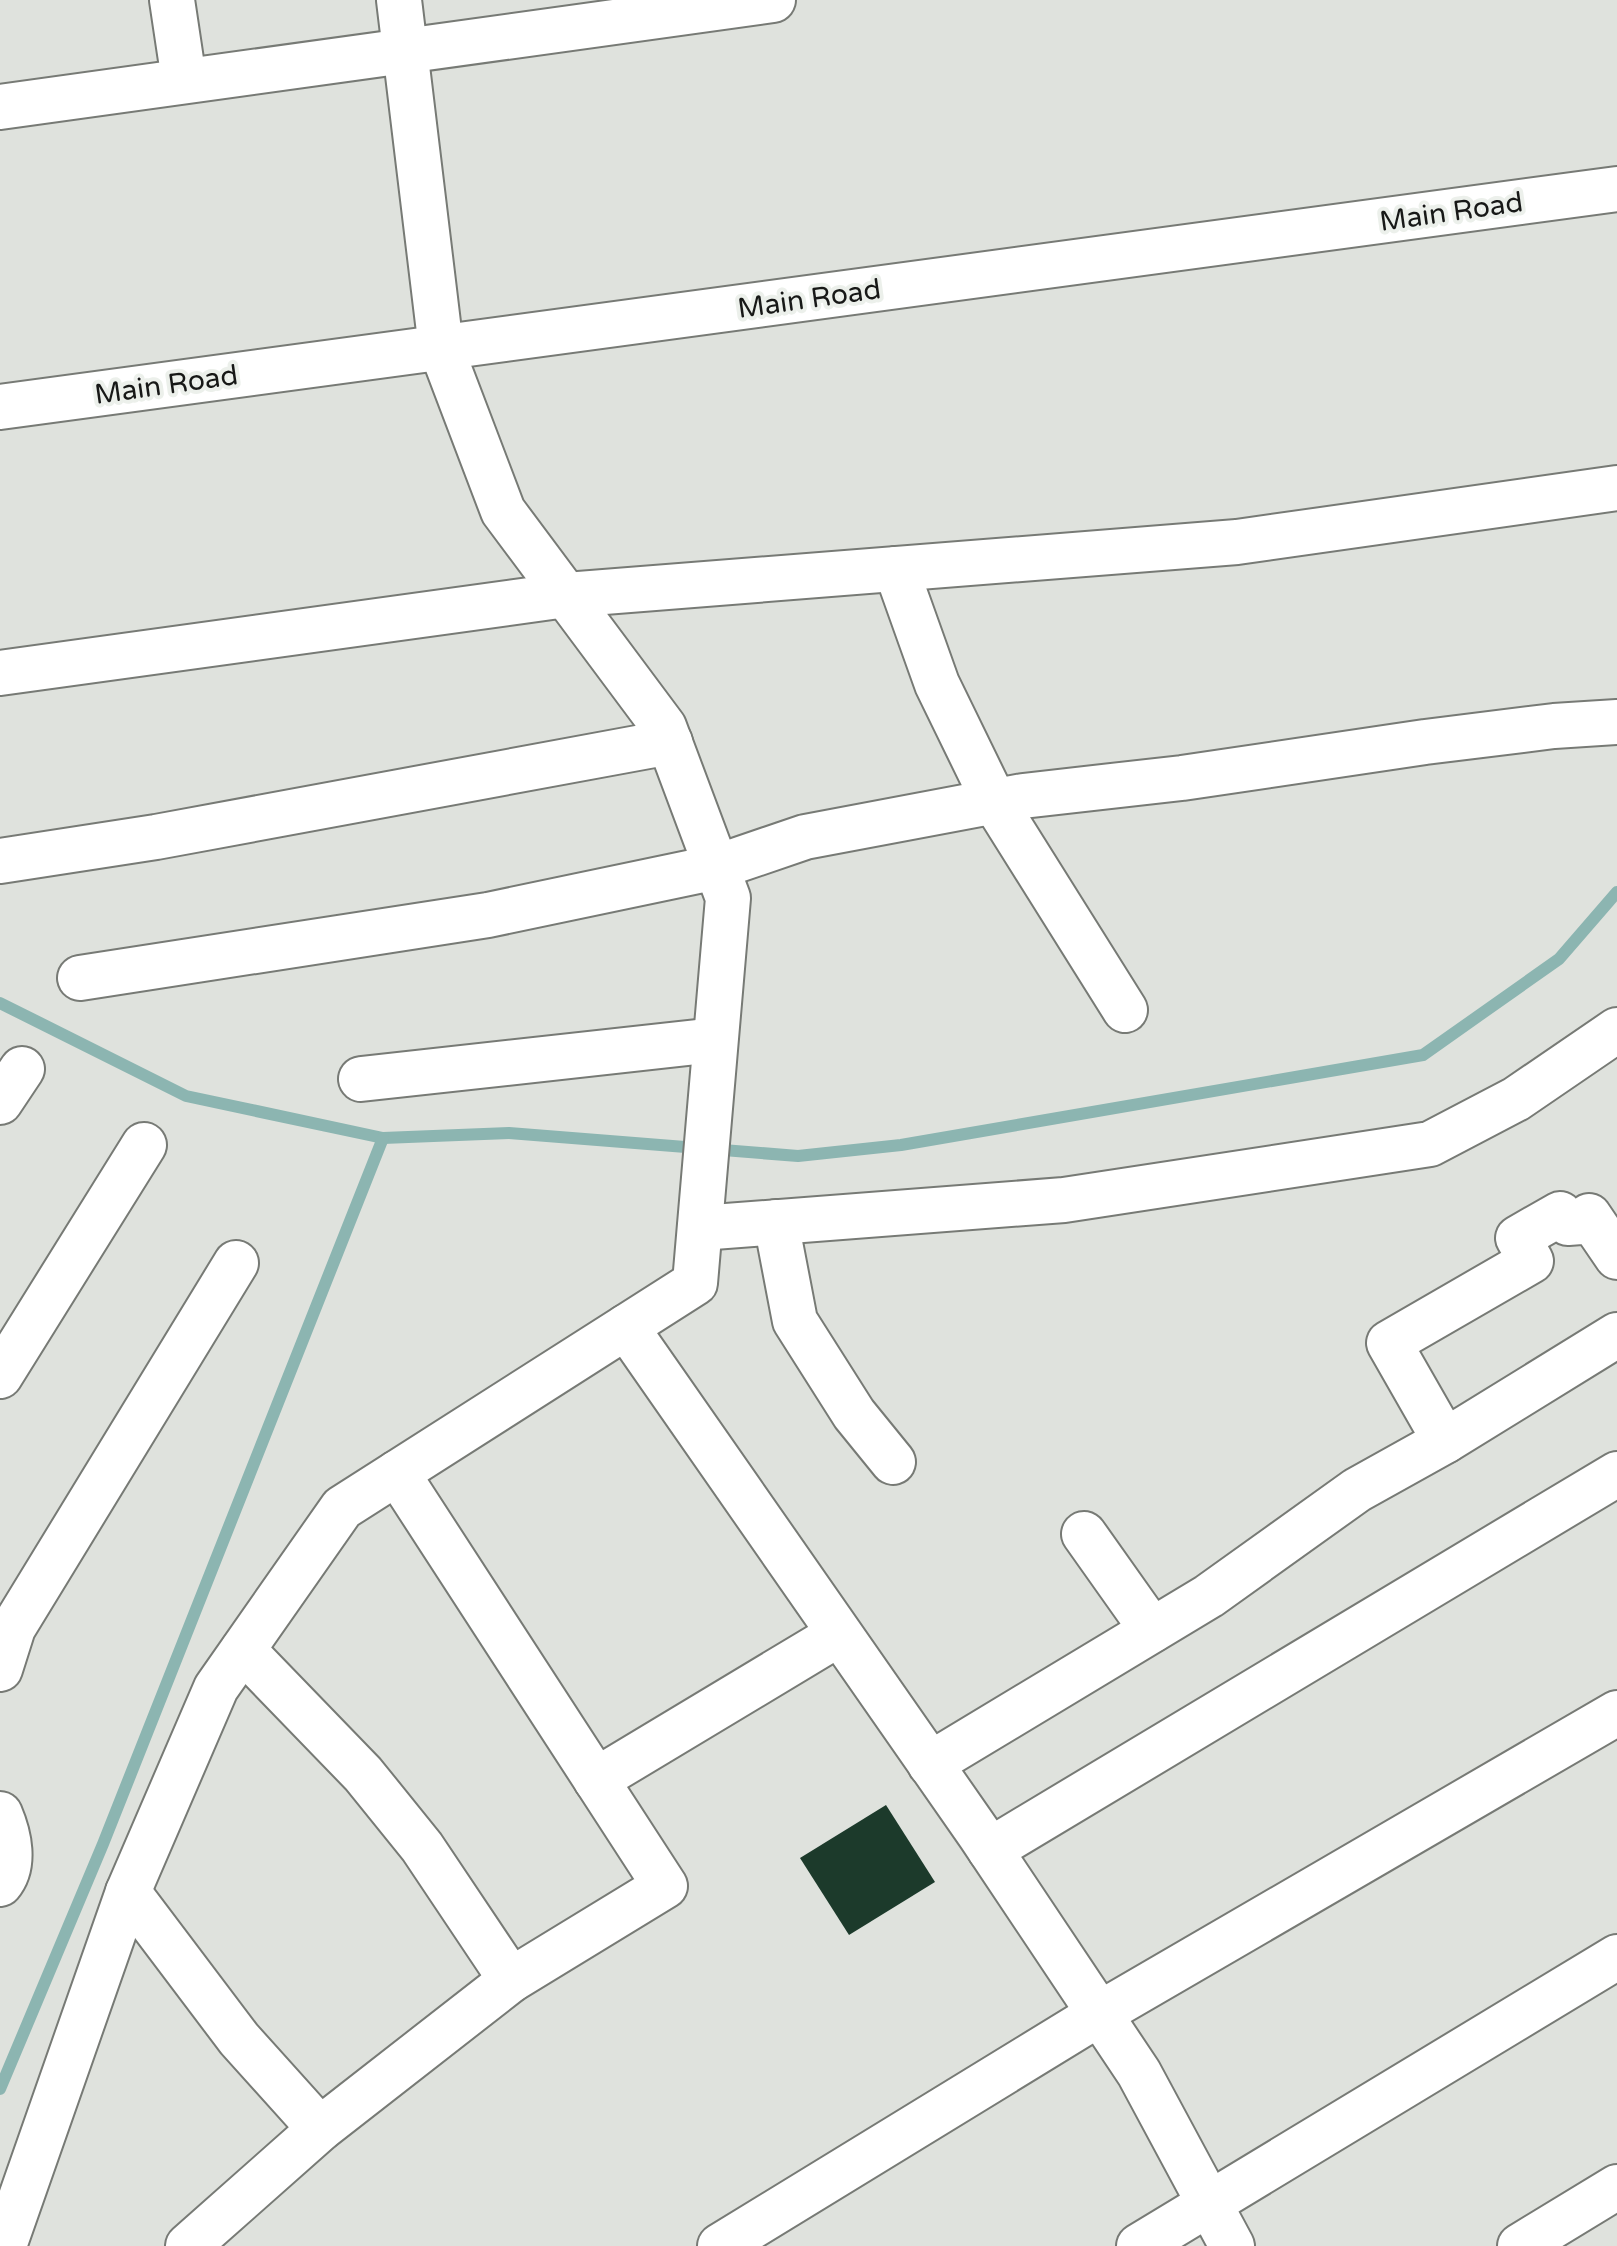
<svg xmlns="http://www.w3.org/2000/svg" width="1617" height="2246" font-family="'Varela Round',sans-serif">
	<rect width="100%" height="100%" fill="#dfe2dd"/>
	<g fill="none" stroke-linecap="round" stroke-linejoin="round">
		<g stroke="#8cb5b1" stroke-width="12">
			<polyline points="0,1003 186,1096 383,1138 509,1133 798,1156 901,1145 1423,1055 1559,959 1617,892"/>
			<polyline points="0,2089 103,1844 383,1138"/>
		</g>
	</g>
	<polygon fill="#1c3a2b" points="886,1805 935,1882 849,1935 800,1858"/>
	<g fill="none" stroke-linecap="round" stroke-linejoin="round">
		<g stroke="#777a75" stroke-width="48">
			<g id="minor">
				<polyline points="172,0 184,80"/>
				<polyline points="0,107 773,0"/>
				<polyline points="0,407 1617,189"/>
				<polyline points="896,569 937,684 994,801 1125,1010"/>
				<polyline points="0,673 566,595 1237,542 1617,488"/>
				<polyline points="0,861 156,837 670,742"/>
				<polyline points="80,978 488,915 717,867 805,837 1023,796 1182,778 1425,742 1554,726 1617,722"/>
				<polyline points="361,1079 715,1040"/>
				<polyline points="0,1102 22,1069"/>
				<polyline points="776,1222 795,1321 854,1414 893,1462"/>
				<polyline points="700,1228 1064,1200 1430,1144 1516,1099 1617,1030"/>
				<polyline points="626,1327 980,1835 1139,2073 1232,2246"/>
				<polyline points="0,1376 144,1145"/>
				<polyline points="1445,1441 1389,1343 1531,1261 1518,1238 1560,1214 1568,1223 1581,1222 1589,1216 1617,1257"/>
				<polyline points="1084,1534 1152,1630"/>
				<polyline points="243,1650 363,1774 422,1847 511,1980"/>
				<polyline points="0,1669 13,1628 236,1263"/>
				<polyline points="930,1764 1209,1596 1357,1490 1445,1441 1617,1335"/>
				<polyline points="596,1780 839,1634"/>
				<path d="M0,1814C9,1835 16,1865 0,1884"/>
				<polyline points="990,1850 1617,1474"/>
				<polyline points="128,1892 239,2039 320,2129"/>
				<polyline points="4,2246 128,1892 216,1688 342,1508 695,1283 728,898 664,727 503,511 441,348 399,0"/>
				<polyline points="188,2246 320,2129 511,1980 665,1886 397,1473"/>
				<polyline points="720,2246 1099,2014 1617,1713"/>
				<polyline points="1139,2246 1617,1957"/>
				<polyline points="1520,2246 1617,2187"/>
			</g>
		</g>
		<use href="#minor" stroke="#fff" stroke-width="44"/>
	</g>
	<g text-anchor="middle" stroke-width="8" stroke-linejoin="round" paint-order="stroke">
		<g font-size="28" fill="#171817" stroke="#ecf0eb">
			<text transform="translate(1451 211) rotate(-8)" y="10">Main Road</text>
			<text transform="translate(809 298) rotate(-8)" y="10">Main Road</text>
			<text transform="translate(166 384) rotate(-8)" y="10">Main Road</text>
		</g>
	</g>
</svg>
